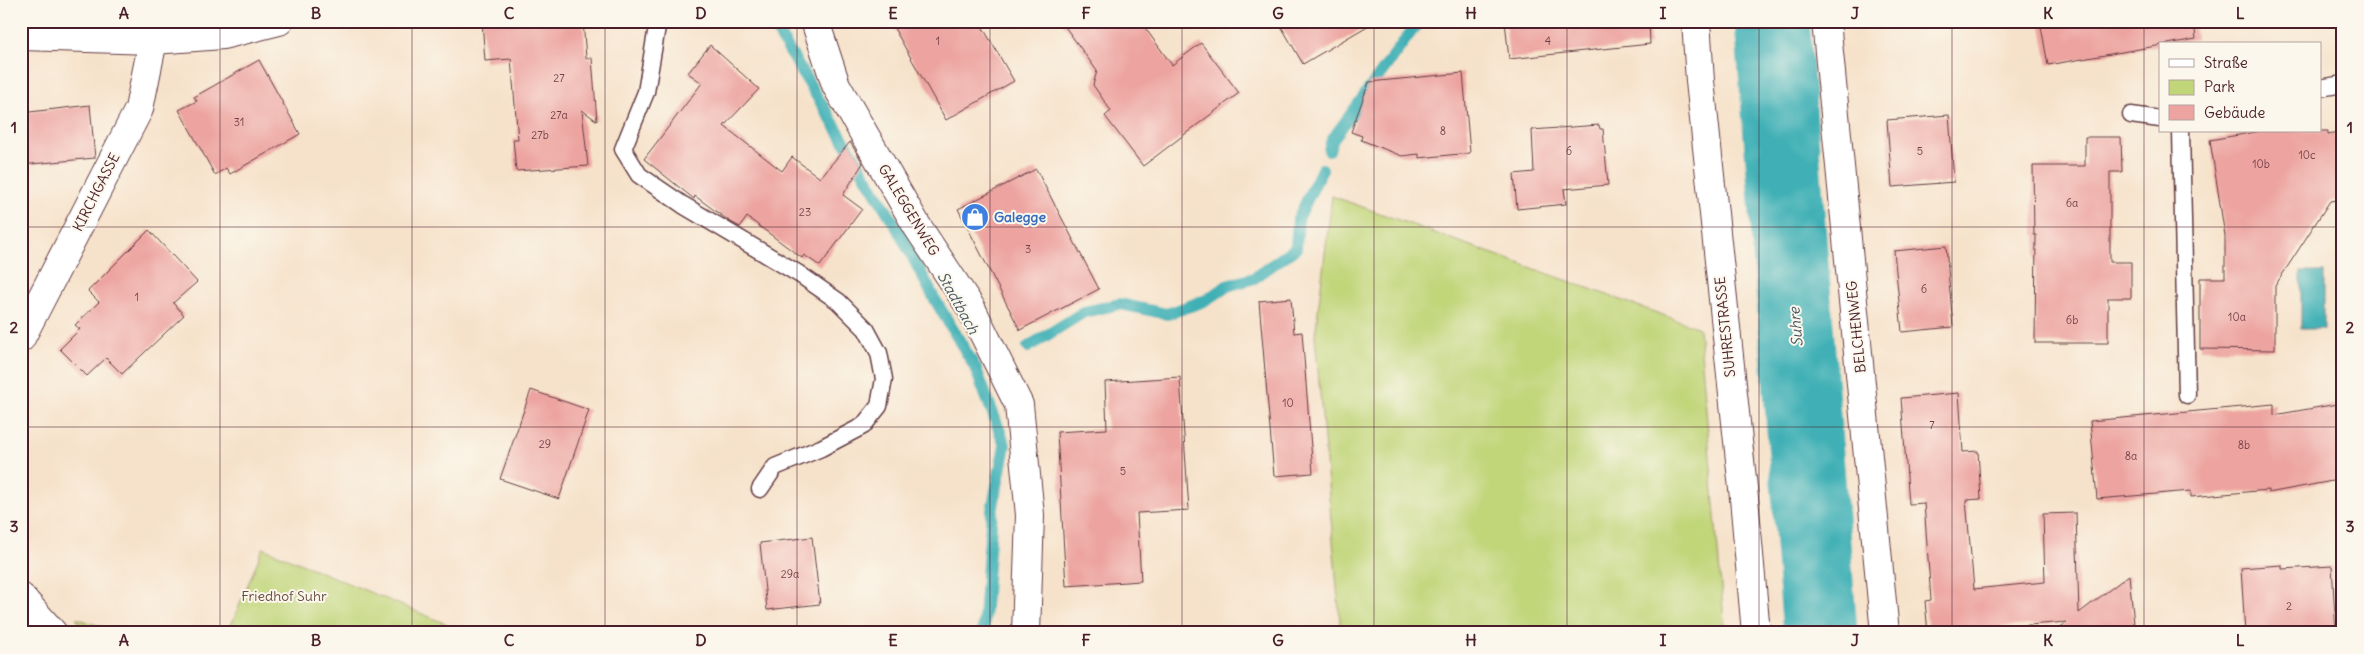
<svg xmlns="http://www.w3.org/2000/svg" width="2364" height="654" font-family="Delius,sans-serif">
	<rect width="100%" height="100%" fill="#fbf7ec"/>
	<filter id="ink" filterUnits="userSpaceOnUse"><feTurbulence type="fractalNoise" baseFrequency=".02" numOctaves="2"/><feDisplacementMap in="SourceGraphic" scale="10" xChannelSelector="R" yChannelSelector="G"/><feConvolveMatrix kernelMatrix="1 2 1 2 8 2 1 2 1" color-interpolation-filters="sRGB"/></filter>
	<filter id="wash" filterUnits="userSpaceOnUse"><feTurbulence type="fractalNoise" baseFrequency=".0096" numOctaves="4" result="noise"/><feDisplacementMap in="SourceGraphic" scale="20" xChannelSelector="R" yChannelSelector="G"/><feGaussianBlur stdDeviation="1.12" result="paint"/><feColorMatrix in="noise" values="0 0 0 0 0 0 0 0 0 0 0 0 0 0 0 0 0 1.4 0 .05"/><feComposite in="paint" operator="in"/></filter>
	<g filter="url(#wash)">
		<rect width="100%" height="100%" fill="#f6e2ca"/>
		<g fill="#c1d579" stroke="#867a52">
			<polygon points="1332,196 1699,328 1725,633 1341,633 1315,336"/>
			<polygon points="263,548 449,625 449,633 228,633"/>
			<polygon points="76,618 121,633 85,633"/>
		</g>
		<rect fill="#3fb0b6" stroke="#446870" x="2301" y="272" width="23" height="57"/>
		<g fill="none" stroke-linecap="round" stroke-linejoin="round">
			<g stroke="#3fb0b6" stroke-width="12">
				<polyline points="771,21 899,231 934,298 975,367 1005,445 992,511 983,633"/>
				<polyline points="1329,150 1332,140 1419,21"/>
				<polyline points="1028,347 1084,312 1120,304 1167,314 1207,300 1227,286 1254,278 1296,248 1298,219 1322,169"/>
			</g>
			<polyline stroke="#3fb0b6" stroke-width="75" points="1772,21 1820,633"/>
		</g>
		<g id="blocks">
			<g fill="#eda4a0">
				<polygon points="482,21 583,21 586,58 592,58 597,121 582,110 588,166 516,171 513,139 518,139 511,59 485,61"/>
				<polygon points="890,21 979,21 1014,81 946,120"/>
				<polygon points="1061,21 1140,21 1172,65 1201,43 1239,93 1143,166 1105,116 1111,111 1093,85 1097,71"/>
				<polygon points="1278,21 1376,21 1303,64"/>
				<polygon points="1505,21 1649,21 1650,44 1509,59"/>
				<polygon points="2040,21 2194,21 2196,39 2048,65"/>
				<polygon points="710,45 759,89 724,126 782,171 792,157 820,178 850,142 863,163 843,195 862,209 820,266 804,255 802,258 747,217 740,227 729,221 695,196 694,199 644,159 702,83 688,73"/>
				<polygon points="259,60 300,134 230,174 226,168 215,175 179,110 197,101 194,97"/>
				<polygon points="1463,73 1470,153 1419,158 1419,154 1402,156 1361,140 1362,136 1351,132 1369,82"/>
				<polygon points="90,105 95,158 21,165 21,113"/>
				<polygon points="1949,115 1954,182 1892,187 1887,120"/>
				<polygon points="1599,125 1600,129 1603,129 1608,185 1564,189 1566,204 1517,209 1514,174 1534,172 1532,130"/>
				<polygon points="2261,131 2328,131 2328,135 2343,132 2343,199 2330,201 2275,286 2275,350 2200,349 2200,278 2225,278 2225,236 2210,140"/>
				<polygon points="2085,137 2121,137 2122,172 2110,172 2110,262 2131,262 2131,298 2108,298 2108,343 2035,343 2036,235 2034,235 2033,166 2085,166"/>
				<polygon points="1036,169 1099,289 1020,330 958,209"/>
				<polygon points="149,230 197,282 173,303 184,315 122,374 106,358 87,376 60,349 80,329 75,325 99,302 88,291"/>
				<polygon points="1946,246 1953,327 1902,332 1894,251"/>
				<polygon points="1291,298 1294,333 1302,332 1313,473 1274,476 1259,301"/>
				<polygon points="1180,377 1189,510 1137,513 1141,581 1066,586 1057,432 1107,429 1105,382"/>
				<polygon points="531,390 589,410 559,499 500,479"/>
				<polygon points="1959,393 1963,452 1978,451 1981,499 1966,500 1974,589 2045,582 2043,514 2076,513 2079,613 2129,575 2135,633 2053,633 2067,622 1978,629 1978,633 1928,633 1925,601 1931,600 1924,503 1909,504 1901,398"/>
				<polygon points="2343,403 2343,479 2268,493 2268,490 2191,497 2191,491 2097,499 2090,421 2274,404 2274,415"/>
				<polygon points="812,537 820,604 767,610 760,543"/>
				<polygon points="2282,565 2282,569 2332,566 2336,633 2245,633 2241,568"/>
			</g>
		</g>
	</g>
	<g filter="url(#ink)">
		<use href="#blocks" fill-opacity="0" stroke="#643c43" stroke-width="1"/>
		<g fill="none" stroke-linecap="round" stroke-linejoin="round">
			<g stroke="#643c43" stroke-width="19">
				<g id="service">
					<polyline points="658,21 646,92 623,149 639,175 683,205 799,274 838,301 866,329 879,353 884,379 879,406 863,426 821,448 775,467 760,489"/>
					<polyline points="2320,88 2343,84"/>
					<polyline points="2131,115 2160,119"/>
					<polyline points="2181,131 2187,395"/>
				</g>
			</g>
			<g stroke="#643c43" stroke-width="30">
				<g id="minor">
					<polyline points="815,21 836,85 917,226 971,308 1019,405 1030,515 1026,633"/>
					<polyline points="1696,21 1700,81 1744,498 1756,633"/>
					<polyline points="1826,21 1885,633"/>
					<polyline points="21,36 153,40 223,35 279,21"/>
					<polyline points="21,338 139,109 153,40"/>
					<polyline points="21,597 53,633"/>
				</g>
			</g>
			<use href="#service" stroke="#fff" stroke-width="16"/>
			<use href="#minor" stroke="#fff" stroke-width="28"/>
		</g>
	</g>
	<path fill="none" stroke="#4a1f2b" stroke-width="1" stroke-opacity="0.55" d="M220,21V633M412,21V633M605,21V633M797,21V633M990,21V633M1182,21V633M1374,21V633M1567,21V633M1759,21V633M1952,21V633M2144,21V633M21,227H2343M21,427H2343"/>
	<defs>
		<g id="shop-disc" transform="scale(1.4375)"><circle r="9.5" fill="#3f7fe0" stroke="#fbf7ec"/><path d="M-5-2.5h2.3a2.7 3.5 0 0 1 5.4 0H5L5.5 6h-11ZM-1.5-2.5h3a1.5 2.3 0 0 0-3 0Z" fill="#fff"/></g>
	</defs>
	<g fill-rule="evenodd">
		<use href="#shop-disc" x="975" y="217"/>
	</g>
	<g text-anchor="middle" stroke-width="4" stroke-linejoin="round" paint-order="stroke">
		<g font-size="11" fill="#734048">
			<text x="938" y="45">1</text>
			<text x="1548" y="45">4</text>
			<text x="559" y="82">27</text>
			<text x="559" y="119">27a</text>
			<text x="239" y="126">31</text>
			<text x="1443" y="135">8</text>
			<text x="540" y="139">27b</text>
			<text x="1569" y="155">6</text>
			<text x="1920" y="155">5</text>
			<text x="2307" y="159">10c</text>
			<text x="2261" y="168">10b</text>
			<text x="2072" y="207">6a</text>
			<text x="805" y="216">23</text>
			<text x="1028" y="253">3</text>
			<text x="1924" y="293">6</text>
			<text x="137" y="301">1</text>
			<text x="2237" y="321">10a</text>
			<text x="2072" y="324">6b</text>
			<text x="1288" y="407">10</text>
			<text x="1932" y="429">7</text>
			<text x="545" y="448">29</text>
			<text x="2244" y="449">8b</text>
			<text x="2131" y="460">8a</text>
			<text x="1123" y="475">5</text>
			<text x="790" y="578">29a</text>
			<text x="2289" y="610">2</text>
		</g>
		<g font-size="14" fill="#4a1f2b" stroke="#fbf7ec">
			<text transform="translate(96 192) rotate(-63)" y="5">KIRCHGASSE</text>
			<text transform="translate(909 210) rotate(59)" y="5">GALEGGENWEG</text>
			<text transform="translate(1725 327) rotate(-96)" y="5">SUHRESTRASSE</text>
			<text transform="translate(1856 327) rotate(-96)" y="5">BELCHENWEG</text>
		</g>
		<g font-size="14" font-weight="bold" fill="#366cbe" stroke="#fbf7ec" text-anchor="start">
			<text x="994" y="222">Galegge</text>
		</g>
		<g font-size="14" fill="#684c3e" stroke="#fbf7ec">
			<text x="284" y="601">Friedhof Suhr</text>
		</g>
		<g font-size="15" font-style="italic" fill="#465963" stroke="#fbf7ec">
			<text transform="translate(958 303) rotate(61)" y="5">Stadtbach</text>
			<text transform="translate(1796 327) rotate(-95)" y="5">Suhre</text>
		</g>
	</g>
	<rect width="2364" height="654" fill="none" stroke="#fbf7ec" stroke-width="55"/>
	<rect x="2159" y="42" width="162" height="90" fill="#fbf7ec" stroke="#b4a19f"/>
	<rect x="2169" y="59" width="25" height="8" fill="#ffffff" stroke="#b4a19f"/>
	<text x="2204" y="68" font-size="15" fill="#4a1f2b">Straße</text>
	<rect x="2169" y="80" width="25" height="15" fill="#c1d579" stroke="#b4a19f"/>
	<text x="2204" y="92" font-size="15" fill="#4a1f2b">Park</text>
	<rect x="2169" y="105" width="25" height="15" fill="#eda4a0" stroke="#b4a19f"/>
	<text x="2204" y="118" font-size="15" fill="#4a1f2b">Gebäude</text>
	<rect x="28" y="28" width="2308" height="598" fill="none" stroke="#4a1f2b" stroke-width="2"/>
	<g font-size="16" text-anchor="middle" font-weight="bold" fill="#4a1f2b">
		<text x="124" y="19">A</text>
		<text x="316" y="19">B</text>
		<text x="509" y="19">C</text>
		<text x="701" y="19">D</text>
		<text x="893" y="19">E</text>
		<text x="1086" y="19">F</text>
		<text x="1278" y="19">G</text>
		<text x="1471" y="19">H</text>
		<text x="1663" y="19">I</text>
		<text x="1855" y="19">J</text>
		<text x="2048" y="19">K</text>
		<text x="2240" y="19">L</text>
		<text x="14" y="133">1</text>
		<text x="2350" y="133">1</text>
		<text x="14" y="333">2</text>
		<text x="2350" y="333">2</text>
		<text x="14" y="532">3</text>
		<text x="2350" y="532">3</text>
		<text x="124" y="646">A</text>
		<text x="316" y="646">B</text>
		<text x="509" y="646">C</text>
		<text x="701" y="646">D</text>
		<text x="893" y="646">E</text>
		<text x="1086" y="646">F</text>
		<text x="1278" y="646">G</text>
		<text x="1471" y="646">H</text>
		<text x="1663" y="646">I</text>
		<text x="1855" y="646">J</text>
		<text x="2048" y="646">K</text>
		<text x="2240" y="646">L</text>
	</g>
</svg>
